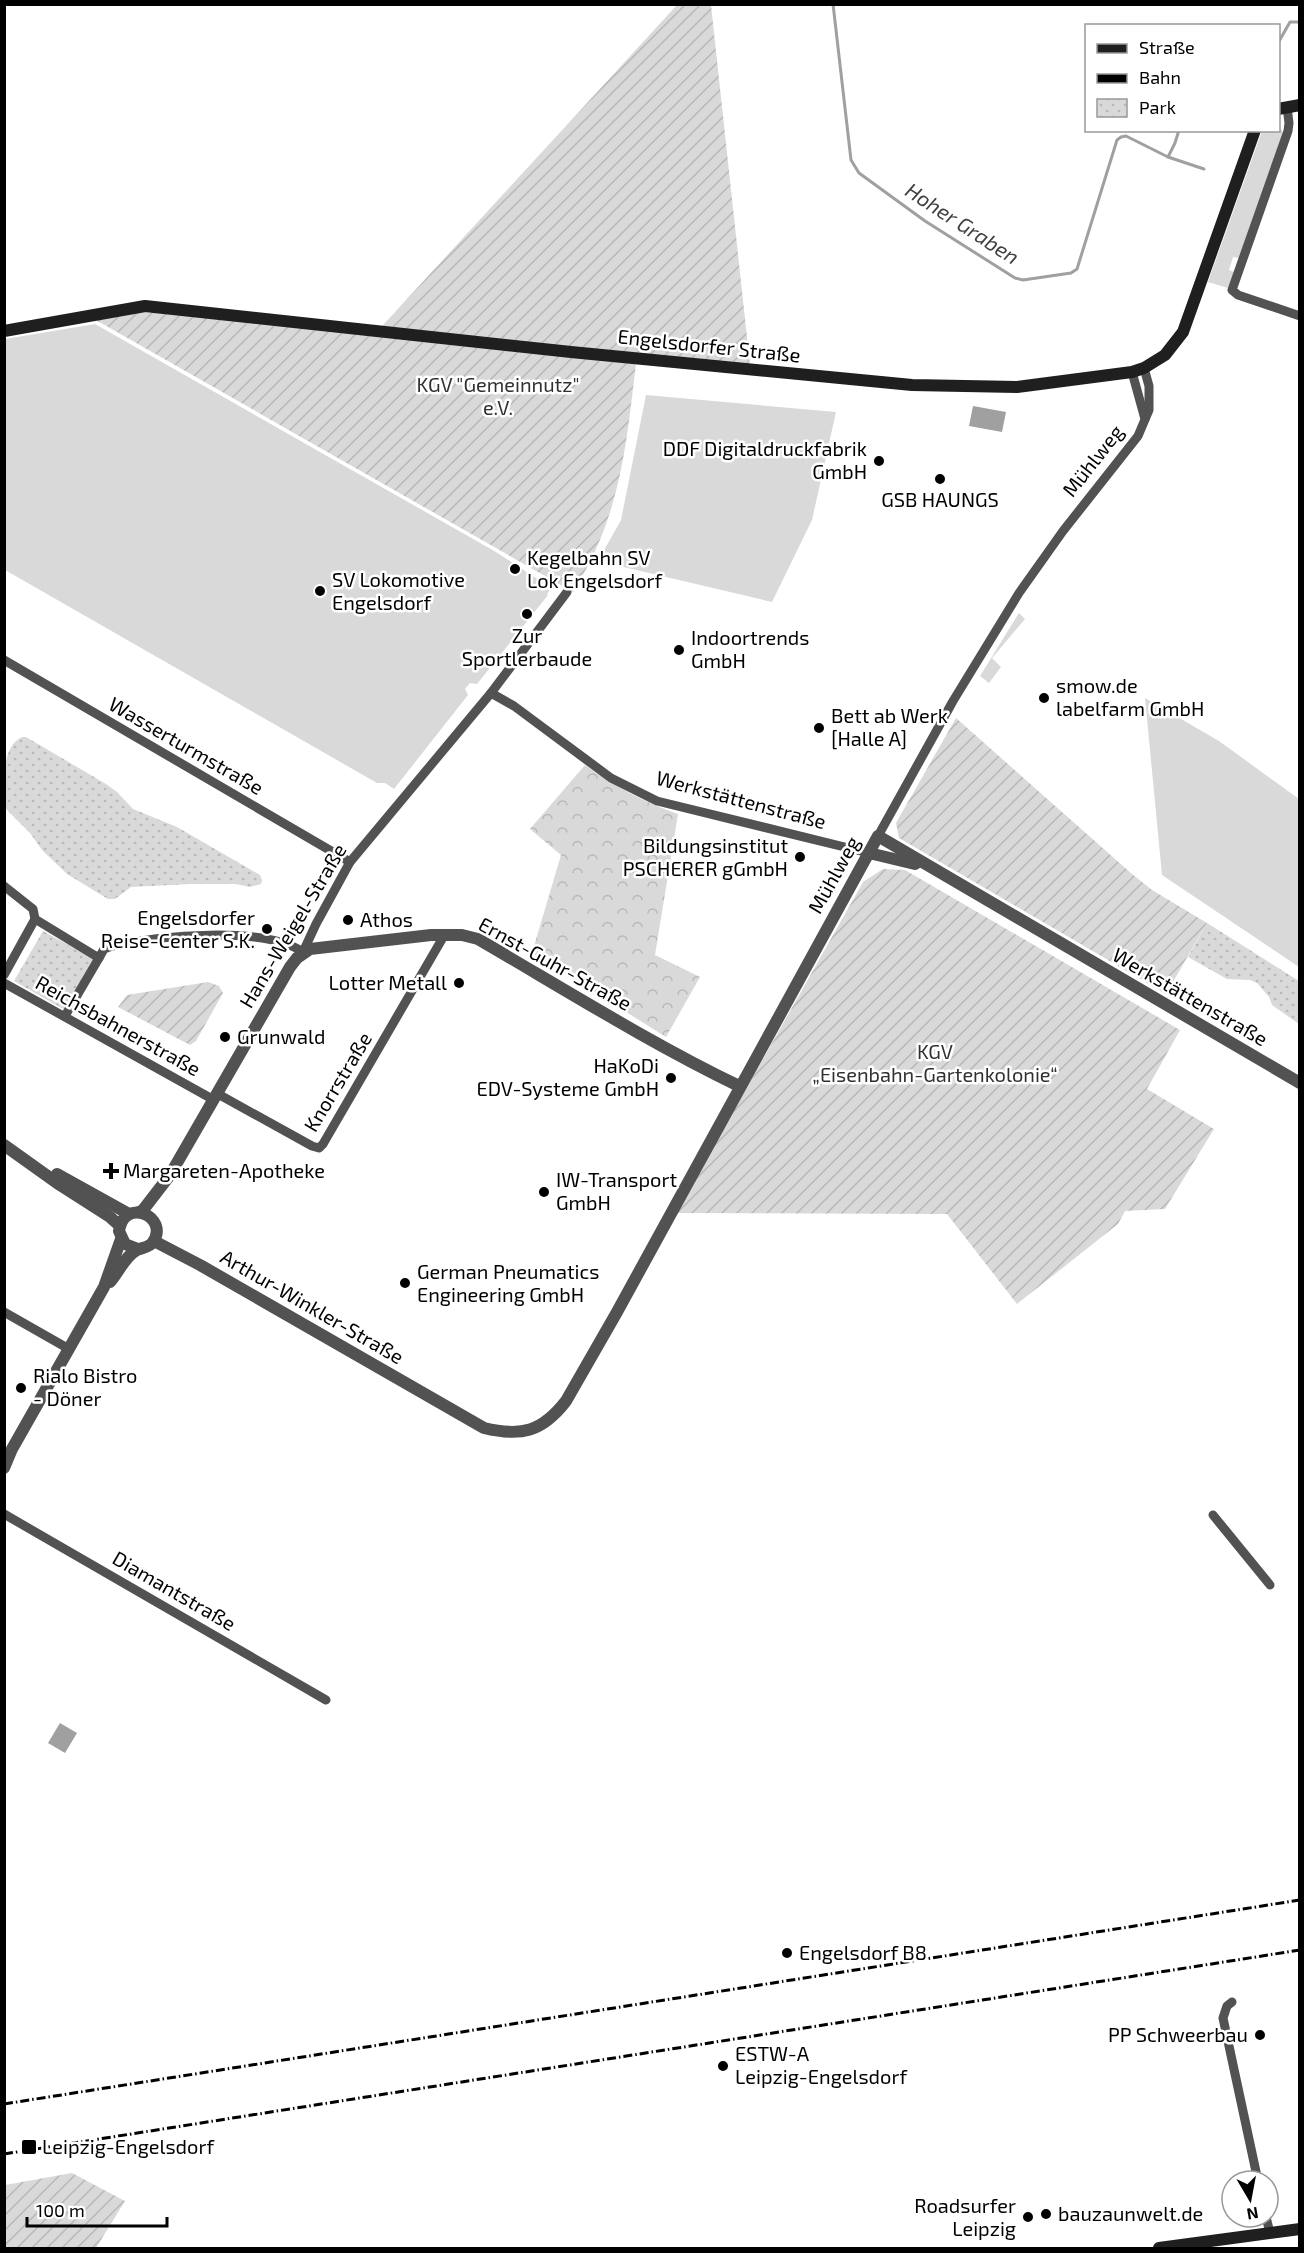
<svg xmlns="http://www.w3.org/2000/svg" width="1304" height="2253" font-family="'Exo 2',sans-serif">
	<defs>
		<pattern id="forest-crowns" width="20" height="18" patternUnits="userSpaceOnUse" patternTransform="scale(1.5)"><rect width="20" height="18" fill="#d9d9d9"/><path d="M2 6a3 3 0 1 1 6 0M12 15a3 3 0 1 1 6 0" fill="none" stroke="#b8b8b8"/></pattern>
		<pattern id="park-dots" width="8" height="8" patternUnits="userSpaceOnUse" patternTransform="scale(1.5)"><rect width="8" height="8" fill="#d9d9d9"/><path d="M2 2h.1M6 6h.1" fill="none" stroke="#b8b8b8" stroke-width="1.8" stroke-linecap="round"/></pattern>
		<pattern id="garden-furrows" width="10" height="10" patternUnits="userSpaceOnUse" patternTransform="scale(1.5)"><rect width="10" height="10" fill="#d9d9d9"/><path d="M-1 1l2-2M0 10L10 0M9 11l2-2" fill="none" stroke="#b8b8b8"/></pattern>
	</defs>
	<rect width="100%" height="100%" fill="#fff"/>
	<g fill="#d9d9d9">
		<polygon points="1279,127 1283,132 1282,137 1239,258 1233,257 1229,270 1234,272 1228,288 1208,282 1262,131 1278,130"/>
		<polygon points="95,324 496,552 551,588 547,594 548,595 477,684 470,683 465,689 468,695 394,789 385,783 377,783 5,570 5,339"/>
		<polygon points="646,395 836,412 812,520 772,602 598,561 621,520"/>
		<polygon points="1019,613 1025,619 992,658 1001,667 989,683 980,676"/>
		<polygon points="1145,698 1219,741 1299,799 1299,967 1162,875"/>
	</g>
	<path fill="url(#forest-crowns)" d="M585,765C615,786 643,802 678,814L655,955L700,977L666,1037L532,953L561,855L530,829Z"/>
	<g fill="url(#park-dots)">
		<path d="M22,737H26L106,784L117,792L133,809L177,827L260,875L262,880L261,884L250,887L236,884H190L131,887L115,899H108L67,874L42,850L30,833L5,808C4,787 0,747 22,737Z"/>
		<polygon points="1207,923 1299,981 1299,1024 1272,1005 1269,997 1257,983 1250,980 1227,979 1188,957"/>
		<polygon points="43,931 94,959 65,1010 14,981"/>
	</g>
	<g fill="url(#garden-furrows)">
		<path d="M677,5H711L750,365L636,363C626,449 620,517 573,592L94,319L139,312L176,314L373,336Z"/>
		<polygon points="956,718 1132,874 1152,890 1207,923 1166,994 899,838 896,823"/>
		<polygon points="883,869 905,870 1180,1030 1147,1089 1214,1129 1165,1209 1125,1211 1118,1224 1017,1304 947,1214 676,1213 863,882"/>
		<polygon points="208,982 219,986 223,993 196,1041 190,1045 118,1007 127,995"/>
		<polygon points="72,2173 125,2201 96,2248 5,2248 5,2185"/>
	</g>
	<g fill="#a0a0a0">
		<polygon points="973,406 1006,412 1002,432 969,426"/>
		<polygon points="60,1723 77,1733 65,1753 48,1743"/>
	</g>
	<g fill="none" stroke-linecap="round" stroke-linejoin="round">
		<g stroke="#a0a0a0" stroke-width="3">
			<polyline points="833,4 851,160 859,173 925,221 1015,278 1023,280 1071,273 1077,269 1117,140 1121,137 1126,136 1168,157 1175,143 1179,130"/>
			<polyline points="1278,43 1290,22 1300,22"/>
			<polyline points="1168,157 1204,169"/>
		</g>
		<g stroke="#525252" stroke-width="9">
			<polyline points="1287,107 1289,123 1288,131 1232,290 1238,295 1300,316"/>
			<polyline points="1132,372 1145,419"/>
			<polyline points="4,660 350,862"/>
			<polyline points="491,693 514,706 611,778 657,801 869,853"/>
			<polyline points="878,836 953,701 1019,593 1063,531 1138,436 1149,410 1149,386 1144,368"/>
			<path d="M4,886L33,909L35,919L99,958L104,949L112,946C158,936 263,925 303,952L316,924L350,862L491,693L567,592"/>
			<polyline points="4,975 35,919"/>
			<polyline points="4,983 214,1100"/>
			<polyline points="65,1016 99,958"/>
			<polyline points="218,1094 312,1146 319,1148 323,1144 445,934"/>
			<polyline points="4,1312 69,1349"/>
			<polyline points="4,1514 326,1700"/>
			<polyline points="1213,1515 1270,1585"/>
			<polyline points="1232,2002 1227,2006 1223,2018 1258,2181"/>
			<polyline points="1266,2217 1270,2233"/>
		</g>
		<g stroke="#525252" stroke-width="12">
			<polyline points="869,853 915,864"/>
			<polyline points="4,1145 60,1185 110,1217 120,1226"/>
			<polyline points="57,1174 129,1214"/>
			<path d="M139,1212L143,1210L170,1175L290,967L297,958L310,949L431,935H462L478,939C564,989 650,1043 739,1086"/>
			<path d="M154,1241L200,1265L484,1428C521,1437 542,1432 566,1401L617,1312L878,836L1300,1083"/>
			<path d="M110,1282C118,1273 126,1255 137,1250C143,1247 149,1248 153,1242C170,1217 124,1196 119,1231L125,1244L138,1249"/>
			<polyline points="4,1468 12,1449 104,1287 121,1239"/>
		</g>
		<g stroke="#1f1f1f" stroke-width="12">
			<polyline points="1278,109 1300,105"/>
			<polyline points="4,331 145,306 571,352 912,385 1017,387 1132,372 1144,368 1165,355 1183,332 1255,130"/>
			<polyline points="1159,2248 1300,2229"/>
		</g>
		<g stroke="#000" stroke-width="3" stroke-dasharray="9 3 1.5 3" stroke-linecap="butt">
			<polyline points="4,2104 1300,1900"/>
			<polyline points="4,2154 1300,1950"/>
		</g>
	</g>
	<g fill="#000" stroke="#fff" stroke-width="2">
		<circle cx="879" cy="461" r="6"/>
		<circle cx="940" cy="479" r="6"/>
		<circle cx="515" cy="569" r="6"/>
		<circle cx="320" cy="591" r="6"/>
		<circle cx="527" cy="614" r="6"/>
		<circle cx="679" cy="650" r="6"/>
		<circle cx="1044" cy="698" r="6"/>
		<circle cx="819" cy="728" r="6"/>
		<circle cx="800" cy="857" r="6"/>
		<circle cx="348" cy="920" r="6"/>
		<circle cx="267" cy="929" r="6"/>
		<circle cx="459" cy="983" r="6"/>
		<circle cx="225" cy="1037" r="6"/>
		<circle cx="671" cy="1078" r="6"/>
		<path d="M108 1162h6v6h6v6h-6v6h-6v-6h-6v-6h6z"/>
		<circle cx="544" cy="1192" r="6"/>
		<circle cx="405" cy="1283" r="6"/>
		<circle cx="21" cy="1388" r="6"/>
		<circle cx="787" cy="1953" r="6"/>
		<circle cx="1260" cy="2035" r="6"/>
		<circle cx="723" cy="2066" r="6"/>
		<rect x="21" y="2139" width="16" height="16" rx="3"/>
		<circle cx="1046" cy="2214" r="6"/>
		<circle cx="1028" cy="2217" r="6"/>
	</g>
	<g text-anchor="middle" stroke-width="5" stroke-linejoin="round" paint-order="stroke">
		<g font-size="20" fill="#000" stroke="#fff">
			<text transform="translate(709 346) rotate(6)" y="7">Engelsdorfer Straße</text>
			<text transform="translate(1093 461) rotate(-52)" y="7">Mühlweg</text>
			<text transform="translate(186 746) rotate(30)" y="7">Wasserturmstraße</text>
			<text transform="translate(741 800) rotate(15)" y="7">Werkstättenstraße</text>
			<text transform="translate(834 875) rotate(-61)" y="7">Mühlweg</text>
			<text transform="translate(293 926) rotate(-59)" y="7">Hans-Weigel-Straße</text>
			<text transform="translate(555 964) rotate(29)" y="7">Ernst-Guhr-Straße</text>
			<text transform="translate(1190 997) rotate(30)" y="7">Werkstättenstraße</text>
			<text transform="translate(118 1026) rotate(29)" y="7">Reichsbahnerstraße</text>
			<text transform="translate(338 1082) rotate(-59)" y="7">Knorrstraße</text>
			<text transform="translate(312 1307) rotate(30)" y="7">Arthur-Winkler-Straße</text>
			<text transform="translate(174 1591) rotate(30)" y="7">Diamantstraße</text>
		</g>
		<g font-size="20" fill="#303030" stroke="#fff">
			<text x="498" y="392">KGV "Gemeinnutz"<tspan x="498" dy="23">e.V.</tspan></text>
			<text x="935" y="1059">KGV<tspan x="935" dy="23">„Eisenbahn-Gartenkolonie“</tspan></text>
		</g>
		<g font-size="20" fill="#000" stroke="#fff" text-anchor="start">
			<text x="867" y="456" text-anchor="end">DDF Digitaldruckfabrik<tspan x="867" dy="23">GmbH</tspan></text>
			<text x="940" y="507" text-anchor="middle">GSB HAUNGS</text>
			<text x="527" y="565">Kegelbahn SV<tspan x="527" dy="23">Lok Engelsdorf</tspan></text>
			<text x="332" y="587">SV Lokomotive<tspan x="332" dy="23">Engelsdorf</tspan></text>
			<text x="527" y="643" text-anchor="middle">Zur<tspan x="527" dy="23">Sportlerbaude</tspan></text>
			<text x="691" y="645">Indoortrends<tspan x="691" dy="23">GmbH</tspan></text>
			<text x="1056" y="693">smow.de<tspan x="1056" dy="23">labelfarm GmbH</tspan></text>
			<text x="831" y="723">Bett ab Werk<tspan x="831" dy="23">[Halle A]</tspan></text>
			<text x="788" y="853" text-anchor="end">Bildungsinstitut<tspan x="788" dy="23">PSCHERER gGmbH</tspan></text>
			<text x="255" y="925" text-anchor="end">Engelsdorfer<tspan x="255" dy="23">Reise-Center S.K.</tspan></text>
			<text x="360" y="927">Athos</text>
			<text x="447" y="990" text-anchor="end">Lotter Metall</text>
			<text x="237" y="1044">Grunwald</text>
			<text x="659" y="1073" text-anchor="end">HaKoDi<tspan x="659" dy="23">EDV-Systeme GmbH</tspan></text>
			<text x="123" y="1178">Margareten-Apotheke</text>
			<text x="556" y="1187">IW-Transport<tspan x="556" dy="23">GmbH</tspan></text>
			<text x="417" y="1279">German Pneumatics<tspan x="417" dy="23">Engineering GmbH</tspan></text>
			<text x="33" y="1383">Rialo Bistro<tspan x="33" dy="23">- Döner</tspan></text>
			<text x="799" y="1960">Engelsdorf B8</text>
			<text x="1248" y="2042" text-anchor="end">PP Schweerbau</text>
			<text x="735" y="2061">ESTW-A<tspan x="735" dy="23">Leipzig-Engelsdorf</tspan></text>
			<text x="42" y="2154">Leipzig-Engelsdorf</text>
			<text x="1016" y="2213" text-anchor="end">Roadsurfer<tspan x="1016" dy="23">Leipzig</tspan></text>
			<text x="1058" y="2221">bauzaunwelt.de</text>
		</g>
		<g font-size="21" font-style="italic" fill="#414141" stroke="#fff">
			<text transform="translate(962 224) rotate(33)" y="7">Hoher Graben</text>
		</g>
	</g>
	<rect width="1304" height="2253" fill="none" stroke="#000000" stroke-width="12"/>
	<rect x="1085" y="24" width="195" height="108" fill="#ffffff" stroke="#999999" stroke-width="1.5"/>
	<rect x="1097" y="44" width="30" height="9" fill="#1f1f1f" stroke="#999999" stroke-width="1.5"/>
	<text x="1139" y="54" font-size="18" fill="#000000">Straße</text>
	<rect x="1097" y="74" width="30" height="9" fill="#000000" stroke="#999999" stroke-width="1.5"/>
	<text x="1139" y="84" font-size="18" fill="#000000">Bahn</text>
	<rect x="1097" y="99" width="30" height="18" fill="url(#park-dots)" stroke="#999999" stroke-width="1.5"/>
	<text x="1139" y="114" font-size="18" fill="#000000">Park</text>
	<g transform="translate(1250 2199) rotate(170)"><circle r="28" fill="#ffffff" stroke="#999999" stroke-width="1.5"/>
	<path d="M0-4.5L10 22L0 15L-10 22Z" fill="#000000"/>
	<text y="-9" font-size="16" font-weight="bold" text-anchor="middle" fill="#000000">N</text>
	</g>
	<path d="M27 2217v9h140v-9" fill="none" stroke="#000000" stroke-width="3"/>
	<text x="36" y="2217" font-size="18" fill="#000000" stroke="#ffffff" stroke-width="4.5" paint-order="stroke">100 m</text>
</svg>
